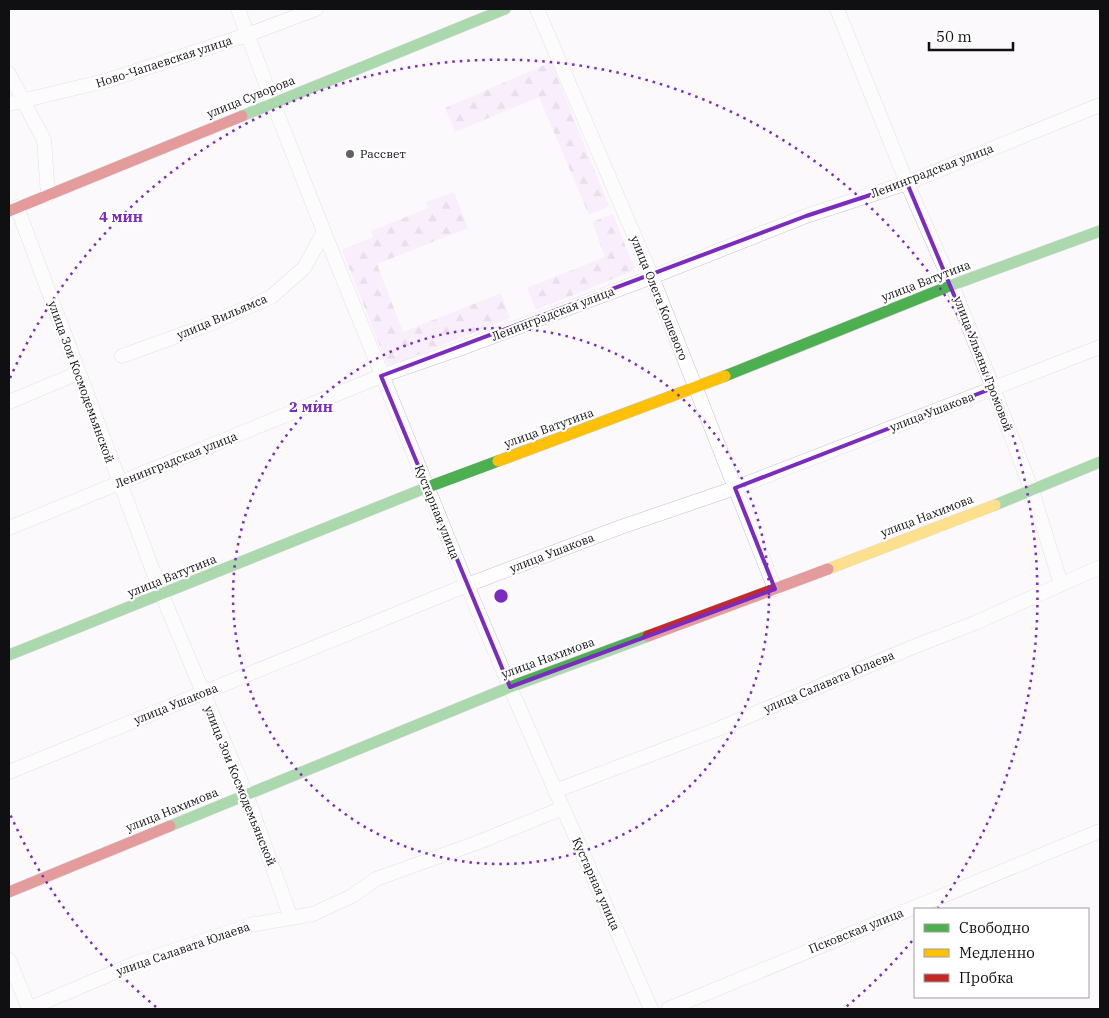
<svg xmlns="http://www.w3.org/2000/svg" width="1109" height="1018" font-family="'IBM Plex Serif',serif">
	<defs>
		<pattern id="forest-firs" width="22" height="20" patternUnits="userSpaceOnUse" patternTransform="scale(1.25)"><rect width="22" height="20" fill="#f7e0fd"/><path d="M5 1l3.5 6h-7zM16 11l3.5 6h-7z" fill="#d3bfd8"/></pattern>
	</defs>
	<rect width="100%" height="100%" fill="#fbf9fc"/>
	<g fill="url(#forest-firs)">
		<polygon points="551,62 609,206 589,215 539,97 455,132 445,108"/>
		<polygon points="454,192 468,228 377,264 403,332 501,293 510,318 388,367 342,250 373,237 371,231 428,208 426,202"/>
		<polygon points="613,214 635,270 536,310 527,288 605,257 592,222"/>
	</g>
	<g fill="none" stroke-linecap="round" stroke-linejoin="round">
		<g stroke="#c5c3c6" stroke-width="15">
			<g id="street">
				<polyline points="238,9 273,103 324,232 467,585 510,687 651,1009"/>
				<polyline points="537,9 652,277 775,589"/>
				<polyline points="837,9 907,183 952,285 993,388 1032,491 1061,584"/>
				<polyline points="9,74 44,140 48,195"/>
				<polyline points="9,104 109,80 247,35 316,9"/>
				<polyline points="17,207 162,595 246,794 291,918"/>
				<polyline points="122,356 205,326 271,297 304,268 324,232"/>
				<polyline points="9,402 78,373"/>
				<polyline points="9,528 381,376 462,348 652,277 806,216 907,183 1100,105"/>
				<polyline points="9,772 467,585 621,527 735,488 1100,347"/>
				<polyline points="555,791 718,729 913,647 975,623 1100,567"/>
				<polyline points="9,960 29,1009"/>
				<polyline points="28,1009 136,963 250,925 313,914 352,896 376,879 479,842 563,808"/>
				<polyline points="668,1009 1100,831"/>
			</g>
		</g>
		<g stroke="#c5c3c6" stroke-width="12">
			<g id="fast">
				<polyline points="242,116 505,9"/>
				<polyline points="725,376 952,285 1100,231"/>
				<polyline points="995,505 1100,462"/>
				<polyline points="9,655 428,487 498,461"/>
				<polyline points="170,826 510,687 648,636"/>
			</g>
		</g>
		<g stroke="#c5c3c6" stroke-width="12">
			<g id="slow">
				<polyline points="498,461 725,376"/>
				<polyline points="828,569 995,505"/>
			</g>
		</g>
		<g stroke="#c5c3c6" stroke-width="12">
			<g id="jam">
				<polyline points="9,211 242,116"/>
				<polyline points="648,636 828,569"/>
				<polyline points="9,892 170,826"/>
			</g>
		</g>
		<use href="#street" stroke="#fefeff" stroke-width="14"/>
		<use href="#fast" stroke="#4caf50" stroke-width="11"/>
		<use href="#slow" stroke="#ffc107" stroke-width="11"/>
		<use href="#jam" stroke="#c62828" stroke-width="11"/>
	</g>
	<path d="M0 0H1109V1018H0ZM907,183L993,388L735,488L775,589L510,687L381,376L806,216Z" fill="#fbf9fc" fill-opacity=".55" fill-rule="evenodd"/>
	<path fill="none" stroke="#7b2cbf" stroke-width="4" stroke-linejoin="round" d="M907,183L993,388L735,488L775,589L510,687L381,376L806,216Z"/>
	<g fill="none" stroke="#7b2cbf" stroke-width="2.5" stroke-dasharray="2.5 5">
		<circle cx="501" cy="596" r="268"/>
		<path d="M912 941A537 537 0 0 1 846 1007M156 1007A537 537 0 0 1 10 814M10 378A537 537 0 1 1 938 908"/>
	</g>
	<circle fill="#626163" stroke="#fff" stroke-width="2" cx="350" cy="154" r="5"/>
	<g text-anchor="middle" stroke-width="4.5" stroke-linejoin="round" paint-order="stroke">
		<g font-size="12" fill="#100f11" stroke="#fff">
			<text transform="translate(164 62) rotate(-18)" y="4">Ново-Чапаевская улица</text>
			<text transform="translate(251 97) rotate(-22)" y="4">улица Суворова</text>
			<text transform="translate(932 171) rotate(-21)" y="4">Ленинградская улица</text>
			<text transform="translate(926 281) rotate(-21)" y="4">улица Ватутина</text>
			<text transform="translate(659 298) rotate(68)" y="4">улица Олега Кошевого</text>
			<text transform="translate(553 314) rotate(-21)" y="4">Ленинградская улица</text>
			<text transform="translate(222 317) rotate(-23)" y="4">улица Вильямса</text>
			<text transform="translate(983 364) rotate(69)" y="4">улица Ульяны Громовой</text>
			<text transform="translate(81 382) rotate(70)" y="4">улица Зои Космодемьянской</text>
			<text transform="translate(932 412) rotate(-21)" y="4">улица Ушакова</text>
			<text transform="translate(549 428) rotate(-20)" y="4">улица Ватутина</text>
			<text transform="translate(176 460) rotate(-22)" y="4">Ленинградская улица</text>
			<text transform="translate(437 512) rotate(68)" y="4">Кустарная улица</text>
			<text transform="translate(927 516) rotate(-21)" y="4">улица Нахимова</text>
			<text transform="translate(552 553) rotate(-21)" y="4">улица Ушакова</text>
			<text transform="translate(172 576) rotate(-22)" y="4">улица Ватутина</text>
			<text transform="translate(548 658) rotate(-20)" y="4">улица Нахимова</text>
			<text transform="translate(829 682) rotate(-23)" y="4">улица Салавата Юлаева</text>
			<text transform="translate(176 704) rotate(-22)" y="4">улица Ушакова</text>
			<text transform="translate(240 786) rotate(68)" y="4">улица Зои Космодемьянской</text>
			<text transform="translate(172 810) rotate(-22)" y="4">улица Нахимова</text>
			<text transform="translate(596 884) rotate(66)" y="4">Кустарная улица</text>
			<text transform="translate(856 931) rotate(-22)" y="4">Псковская улица</text>
			<text transform="translate(183 949) rotate(-19)" y="4">улица Салавата Юлаева</text>
		</g>
		<g font-size="12" fill="#100f11" stroke="#fff" text-anchor="start">
			<text x="360" y="158">Рассвет</text>
		</g>
	</g>
	<circle cx="501" cy="596" r="8" fill="#7b2cbf" stroke="#fff" stroke-width="2.5"/>
	<g font-size="15" text-anchor="middle" font-weight="bold" fill="#7b2cbf" stroke="#fff" stroke-width="4.5" stroke-linejoin="round" paint-order="stroke">
		<text x="121" y="222">4 мин</text>
		<text x="311" y="412">2 мин</text>
	</g>
	<rect width="1109" height="1018" fill="none" stroke="#100f11" stroke-width="20"/>
	<rect x="914" y="908" width="175" height="90" fill="#ffffff" stroke="#9f9fa0"/>
	<rect x="924" y="924" width="25" height="8" fill="#4caf50" stroke="#9f9fa0"/>
	<text x="959" y="933" font-size="15" fill="#100f11">Свободно</text>
	<rect x="924" y="949" width="25" height="8" fill="#ffc107" stroke="#9f9fa0"/>
	<text x="959" y="958" font-size="15" fill="#100f11">Медленно</text>
	<rect x="924" y="974" width="25" height="8" fill="#c62828" stroke="#9f9fa0"/>
	<text x="959" y="983" font-size="15" fill="#100f11">Пробка</text>
	<path d="M929 42v8h84v-8" fill="none" stroke="#100f11" stroke-width="2.5"/>
	<text x="936" y="42" font-size="15" fill="#100f11" stroke="#ffffff" stroke-width="4" paint-order="stroke">50 m</text>
</svg>
